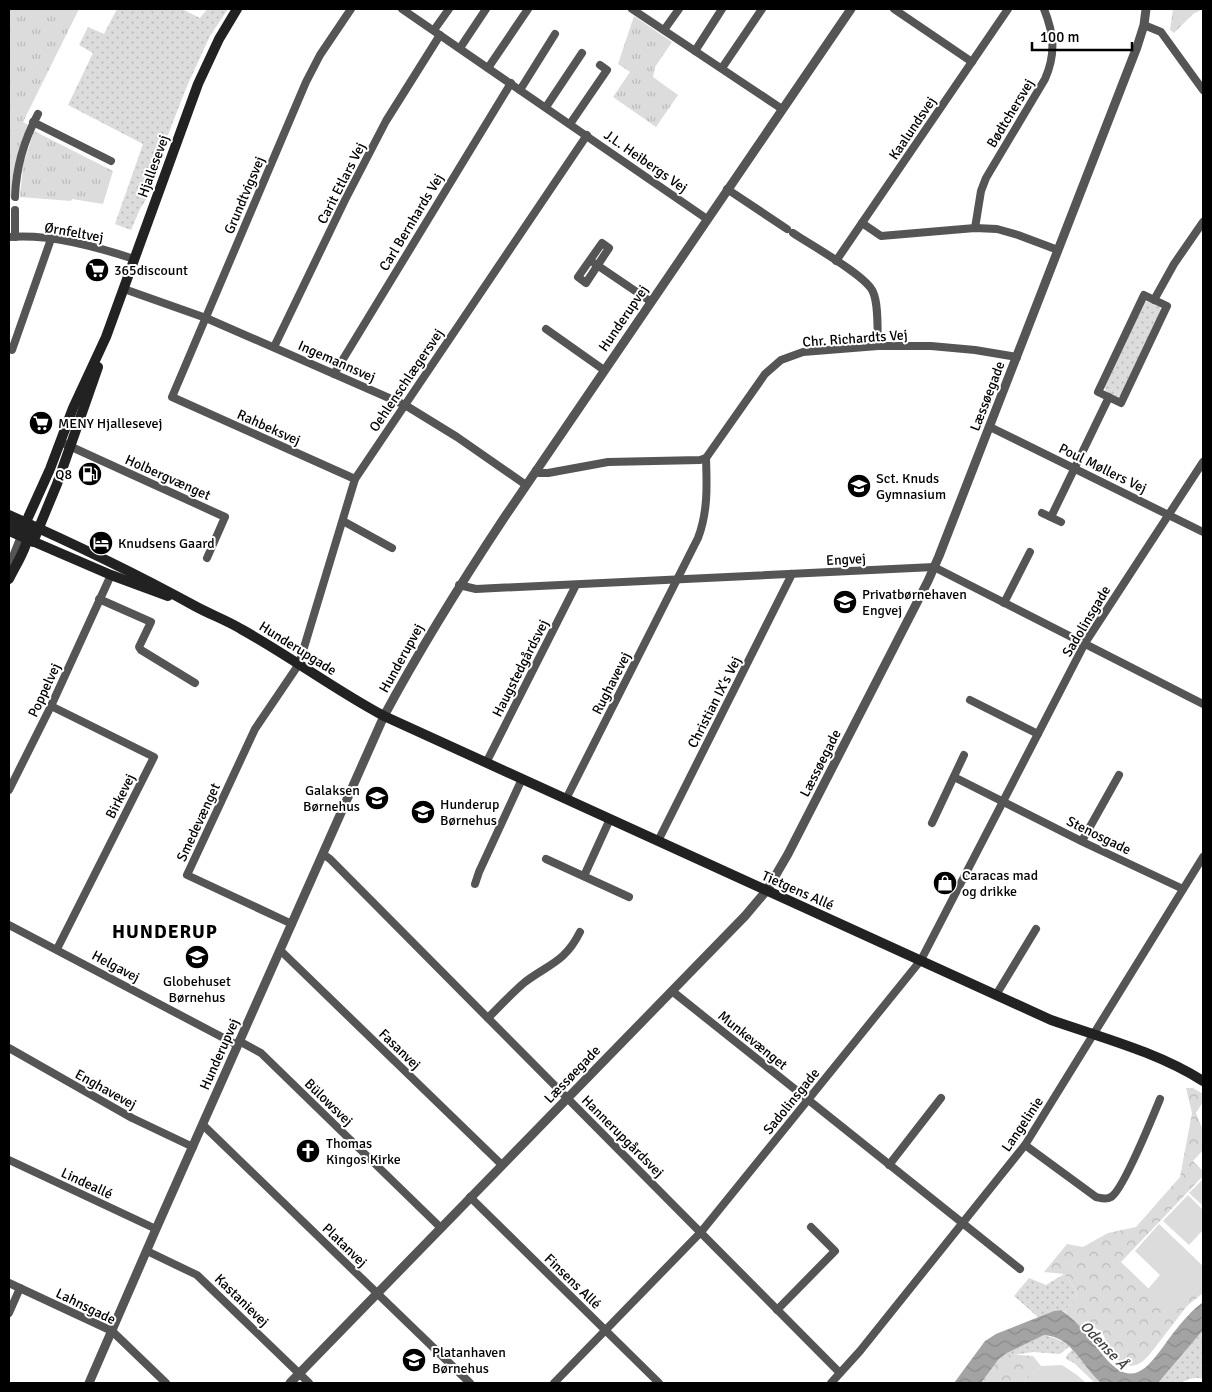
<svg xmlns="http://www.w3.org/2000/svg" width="1212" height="1392" font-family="Signika,sans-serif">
	<defs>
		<pattern id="grass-dots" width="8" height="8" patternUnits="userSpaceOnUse" patternTransform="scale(1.25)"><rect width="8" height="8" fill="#dcdcdc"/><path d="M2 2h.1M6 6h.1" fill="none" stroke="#bbb" stroke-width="1.8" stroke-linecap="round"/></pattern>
		<pattern id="forest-crowns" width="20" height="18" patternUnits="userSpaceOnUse" patternTransform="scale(1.25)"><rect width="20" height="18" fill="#dcdcdc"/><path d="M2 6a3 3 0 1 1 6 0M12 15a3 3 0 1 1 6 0" fill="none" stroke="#bbb"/></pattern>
		<pattern id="park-tufts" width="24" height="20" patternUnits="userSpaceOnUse" patternTransform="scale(1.25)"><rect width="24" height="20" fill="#dcdcdc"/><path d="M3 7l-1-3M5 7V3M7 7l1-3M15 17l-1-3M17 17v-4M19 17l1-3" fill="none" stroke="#bbb"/></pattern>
		<pattern id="water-waves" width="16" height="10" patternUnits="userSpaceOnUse" patternTransform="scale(1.25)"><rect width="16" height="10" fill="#a3a3a3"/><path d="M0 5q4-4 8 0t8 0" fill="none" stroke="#8b8b8b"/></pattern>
	</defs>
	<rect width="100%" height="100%" fill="#fff"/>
	<g fill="url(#grass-dots)">
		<polygon points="117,9 182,9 200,18 207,9 228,9 210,36 187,86 166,140 147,198 140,209 131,230 115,224 143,144 68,105 93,53 79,45 88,27 104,34"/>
		<polygon points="1148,301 1160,307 1161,311 1120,396 1116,397 1107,393 1104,387 1145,302"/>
		<polygon points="1064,1274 1078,1293 1065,1312 1061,1310 1054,1311 1039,1318 1014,1296 1029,1278 1046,1285"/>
		<path d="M1203,1330V1379C1193,1376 1188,1380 1179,1383C1173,1385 1164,1383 1158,1383Z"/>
		<polygon points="1044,1335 1057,1339 1070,1346 1060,1354 1033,1352 1013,1355 1005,1354"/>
		<polygon points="1073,1349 1094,1377 1101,1383 1095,1383 1074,1363 1066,1359 1067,1355"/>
	</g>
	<g fill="url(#forest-crowns)">
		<polygon points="1173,9 1203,9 1193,14 1174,33 1170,30"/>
		<polygon points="1186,1088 1193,1088 1203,1094 1203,1102 1196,1113 1203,1130 1203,1150 1193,1161 1203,1171 1203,1176 1121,1262 1174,1313 1203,1282 1203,1293 1187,1306 1150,1354 1142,1362 1136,1365 1131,1366 1119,1361 1112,1354 1102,1332 1094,1327 1084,1331 1065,1312 1078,1293 1064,1274 1044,1272 1067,1244 1083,1247 1108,1233 1136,1227 1180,1177 1192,1113"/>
		<polygon points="1005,1354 1033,1356 1041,1366 1023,1383 981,1383 998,1360"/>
	</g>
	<g fill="url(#park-tufts)">
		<path d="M9,9H79L23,122L28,125C18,148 12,171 11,197L9,196Z"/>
		<polygon points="634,16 672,42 655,67 653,77 678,95 656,127 613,97 630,72 618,64"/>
		<polygon points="34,131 113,171 103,204 72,199 71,201 20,197 23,165"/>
	</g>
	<g fill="#dcdcdc">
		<polygon points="1203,1179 1203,1206 1189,1193"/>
		<polygon points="1188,1195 1203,1210 1203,1230 1189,1245 1163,1221"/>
		<polygon points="1159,1224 1203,1266 1203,1282 1174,1314 1148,1289 1160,1275 1135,1251"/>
		<polygon points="1062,1365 1077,1375 1086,1383 1023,1383 1041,1366"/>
	</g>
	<path fill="url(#water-waves)" d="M1203,1302V1330L1158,1383H1101C1082,1367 1073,1337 1044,1335L1005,1354L998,1360L981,1383H954L985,1341L996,1334L1054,1311L1061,1310C1081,1323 1092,1343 1108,1361C1116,1369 1126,1377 1138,1372C1151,1367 1165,1343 1174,1332C1183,1321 1192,1310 1203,1302Z"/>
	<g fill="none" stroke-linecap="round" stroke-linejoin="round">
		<g stroke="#555" stroke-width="8">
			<polyline points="351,9 320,55 306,82 172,397 355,479"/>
			<polyline points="402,9 707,219"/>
			<polyline points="632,9 782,109"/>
			<polyline points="894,9 972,62"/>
			<polyline points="1144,25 1161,32 1203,90"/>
			<polyline points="434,30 449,9"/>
			<polyline points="664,30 679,9"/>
			<polyline points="460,48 486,9"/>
			<polyline points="695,51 722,9"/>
			<polyline points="488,68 528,9"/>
			<polyline points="722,68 762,9"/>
			<polyline points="520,90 555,34"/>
			<polyline points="546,107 582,53"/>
			<polyline points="33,122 111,161"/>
			<polyline points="570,124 607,70 600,65"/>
			<polyline points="727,189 787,229"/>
			<path d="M15,197C16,167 24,140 38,114"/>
			<polyline points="862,223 881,236 975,228 997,229 1018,235 1058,250"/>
			<path d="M975,228L981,191L986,178L1045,79C1056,54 1054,34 1044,9"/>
			<path d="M793,233C809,244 867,276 873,292C879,305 877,331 878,346"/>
			<path d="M9,237C51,234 94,246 134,259"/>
			<polyline points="15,237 15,210"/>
			<polygon points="602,243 609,248 586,283 578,277"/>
			<polyline points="836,261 1008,9"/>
			<polyline points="594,263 650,301"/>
			<polyline points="124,289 206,318 405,405 457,437 526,485"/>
			<polygon points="1144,295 1167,306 1121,403 1098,392"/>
			<polyline points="1154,300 1174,264 1203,222"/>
			<polyline points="546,329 604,370"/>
			<polyline points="274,347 345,200 386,121 440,35"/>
			<polyline points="12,350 51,239"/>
			<polyline points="334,374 511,83"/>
			<polyline points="990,427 1203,532"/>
			<polyline points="65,444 225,517 207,558"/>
			<polyline points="536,470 539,473 548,473 608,462 700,460 706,458 765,374 781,360 803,352 878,346 931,346 975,350 1017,357"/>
			<polyline points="1042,513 1061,522"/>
			<polyline points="1051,517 1109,397"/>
			<polyline points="343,521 392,548"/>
			<polyline points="459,585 476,589 934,567 1203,704"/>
			<polyline points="99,599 151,622 139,647 141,650 195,683"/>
			<polyline points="1004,603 1030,552"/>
			<polyline points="970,700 1038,734"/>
			<polyline points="51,706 154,757 57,949"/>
			<polyline points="486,763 576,585"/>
			<polyline points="954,777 1085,843 1183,889"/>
			<polyline points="9,790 51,706 111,575"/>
			<path d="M566,799L698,538C708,512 707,485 706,458"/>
			<polyline points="932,823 964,755"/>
			<polyline points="658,841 792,574"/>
			<polyline points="1082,841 1119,775"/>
			<polyline points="323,854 330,859 840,1373"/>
			<polyline points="546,859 629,897"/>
			<polyline points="584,876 610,819"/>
			<polyline points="475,884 479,872 522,779"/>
			<polyline points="292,924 187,875 255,729 299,664 355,479 587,135"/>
			<polyline points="9,925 237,1045"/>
			<polyline points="280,950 502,1165"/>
			<polyline points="672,991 1020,1269"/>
			<polyline points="996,995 1036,929"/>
			<path d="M488,1018C500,1006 512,993 525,982C549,964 565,962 580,932"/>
			<polyline points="239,1041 261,1053 441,1228"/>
			<polyline points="9,1048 132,1118 193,1147"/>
			<polyline points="203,1125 470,1383"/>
			<path d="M1025,1145L1096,1197C1101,1198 1106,1200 1111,1197C1123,1190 1153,1116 1160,1099"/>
			<polyline points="9,1160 156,1229"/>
			<polyline points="889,1165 941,1098"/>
			<polyline points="470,1197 659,1383"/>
			<polyline points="147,1251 197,1275 309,1383"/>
			<polyline points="9,1283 112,1331 166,1383"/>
			<polyline points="777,1310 835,1251 811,1227"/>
			<polyline points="9,1313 20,1288"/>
			<polyline points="554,1383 701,1232 921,960 1085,643 1203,462"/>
			<polyline points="831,1383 860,1351 1025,1145 1203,857"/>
		</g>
		<g stroke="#555" stroke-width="9">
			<polyline points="9,568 24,530"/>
			<path d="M89,1383L156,1229L384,716C421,647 461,583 504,518L851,9"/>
			<polyline points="290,1383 745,916 767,890 788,854 928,581 939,556 1137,47 1144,25 1146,9"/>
		</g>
		<g stroke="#222" stroke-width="10">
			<path d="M9,515C72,543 133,572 193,605C209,614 226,620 241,629C290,656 335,690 384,716L1051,1020C1103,1038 1157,1052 1203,1081"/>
			<polyline points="26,522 50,469 73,408 106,337 198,84 219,39 237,9"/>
			<polyline points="9,524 28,531 35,531"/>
			<polyline points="9,531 111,575 168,596"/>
			<polyline points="33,542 57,484 98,367"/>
			<path d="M9,579C15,566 36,535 26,522"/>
		</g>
	</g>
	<defs>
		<g id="supermarket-disc" transform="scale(1.25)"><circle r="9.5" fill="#000" stroke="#fff"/><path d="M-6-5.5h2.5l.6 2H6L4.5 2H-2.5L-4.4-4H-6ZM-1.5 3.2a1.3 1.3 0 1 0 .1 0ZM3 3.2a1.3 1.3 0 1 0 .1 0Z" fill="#fff"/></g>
		<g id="fuel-disc" transform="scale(1.25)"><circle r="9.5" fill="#000" stroke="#fff"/><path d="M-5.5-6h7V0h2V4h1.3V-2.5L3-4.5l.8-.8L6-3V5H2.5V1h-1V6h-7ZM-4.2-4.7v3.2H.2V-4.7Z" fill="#fff"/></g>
		<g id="university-disc" transform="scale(1.25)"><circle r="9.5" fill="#000" stroke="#fff"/><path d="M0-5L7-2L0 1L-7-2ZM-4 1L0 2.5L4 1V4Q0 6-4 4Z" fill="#fff"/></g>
		<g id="hotel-disc" transform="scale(1.25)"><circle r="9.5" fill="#000" stroke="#fff"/><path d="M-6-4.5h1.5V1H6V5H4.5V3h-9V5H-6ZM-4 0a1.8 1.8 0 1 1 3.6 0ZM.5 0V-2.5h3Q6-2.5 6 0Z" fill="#fff"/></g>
		<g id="school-disc" transform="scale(1.25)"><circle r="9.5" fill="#000" stroke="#fff"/><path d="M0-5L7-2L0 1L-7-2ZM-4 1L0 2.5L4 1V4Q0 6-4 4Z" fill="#fff"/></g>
		<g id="shop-disc" transform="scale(1.25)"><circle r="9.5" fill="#000" stroke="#fff"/><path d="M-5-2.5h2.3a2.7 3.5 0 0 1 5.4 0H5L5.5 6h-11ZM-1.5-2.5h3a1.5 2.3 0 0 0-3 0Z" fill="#fff"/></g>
		<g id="church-disc" transform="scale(1.25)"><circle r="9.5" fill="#000" stroke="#fff"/><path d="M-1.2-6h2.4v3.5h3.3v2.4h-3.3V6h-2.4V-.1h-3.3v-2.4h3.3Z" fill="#fff"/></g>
	</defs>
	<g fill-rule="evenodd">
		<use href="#supermarket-disc" x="97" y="270"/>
		<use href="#supermarket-disc" x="41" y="423"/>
		<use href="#fuel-disc" x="90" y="474"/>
		<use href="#university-disc" x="859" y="486"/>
		<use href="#hotel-disc" x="101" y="543"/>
		<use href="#school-disc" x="845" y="602"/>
		<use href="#school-disc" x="377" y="798"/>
		<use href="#school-disc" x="423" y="812"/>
		<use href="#shop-disc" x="945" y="883"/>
		<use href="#school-disc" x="197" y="957"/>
		<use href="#church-disc" x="308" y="1151"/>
		<use href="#school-disc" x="414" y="1360"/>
	</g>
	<g text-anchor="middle" stroke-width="4" stroke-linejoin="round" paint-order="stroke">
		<g font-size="14" fill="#000" stroke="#fff">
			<text transform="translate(1010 113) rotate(-59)" y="5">Bødtchersvej</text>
			<text transform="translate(912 128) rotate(-56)" y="5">Kaalundsvej</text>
			<text transform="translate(646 161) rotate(35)" y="5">J.L. Heibergs Vej</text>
			<text transform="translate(153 166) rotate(-70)" y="5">Hjallesevej</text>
			<text transform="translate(341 183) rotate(-63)" y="5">Carit Etlars Vej</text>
			<text transform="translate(244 195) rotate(-67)" y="5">Grundtvigsvej</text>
			<text transform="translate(411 222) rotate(-59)" y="5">Carl Bernhards Vej</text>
			<text transform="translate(74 232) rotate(10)" y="5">Ørnfeltvej</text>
			<text transform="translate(623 318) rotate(-56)" y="5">Hunderupvej</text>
			<text transform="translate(855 338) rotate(-4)" y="5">Chr. Richardts Vej</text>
			<text transform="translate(337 361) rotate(24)" y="5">Ingemannsvej</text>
			<text transform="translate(406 380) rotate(-56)" y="5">Oehlenschlægersvej</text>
			<text transform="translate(987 396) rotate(-69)" y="5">Læssøegade</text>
			<text transform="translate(269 427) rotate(24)" y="5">Rahbeksvej</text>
			<text transform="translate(1103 468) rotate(26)" y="5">Poul Møllers Vej</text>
			<text transform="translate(168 477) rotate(24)" y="5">Holbergvænget</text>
			<text transform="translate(846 559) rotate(-3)" y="5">Engvej</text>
			<text transform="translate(1086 621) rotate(-59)" y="5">Sadolinsgade</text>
			<text transform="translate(298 648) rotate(32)" y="5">Hunderupgade</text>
			<text transform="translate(401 658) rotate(-61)" y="5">Hunderupvej</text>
			<text transform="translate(520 668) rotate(-63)" y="5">Haugstedgårdsvej</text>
			<text transform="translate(611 683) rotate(-63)" y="5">Rughavevej</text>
			<text transform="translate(44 690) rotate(-65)" y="5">Poppelvej</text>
			<text transform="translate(714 702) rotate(-63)" y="5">Christian IX's Vej</text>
			<text transform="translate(820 763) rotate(-63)" y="5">Læssøegade</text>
			<text transform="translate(120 796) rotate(-63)" y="5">Birkevej</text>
			<text transform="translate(198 822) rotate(-65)" y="5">Smedevænget</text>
			<text transform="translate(1099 835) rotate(26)" y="5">Stenosgade</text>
			<text transform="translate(798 890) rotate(24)" y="5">Tietgens Allé</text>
			<text transform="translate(116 966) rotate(28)" y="5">Helgavej</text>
			<text transform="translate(753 1040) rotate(39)" y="5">Munkevænget</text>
			<text transform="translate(400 1049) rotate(44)" y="5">Fasanvej</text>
			<text transform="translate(219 1054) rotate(-66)" y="5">Hunderupvej</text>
			<text transform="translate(572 1074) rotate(-46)" y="5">Læssøegade</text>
			<text transform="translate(106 1089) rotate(29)" y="5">Enghavevej</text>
			<text transform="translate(791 1101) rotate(-51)" y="5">Sadolinsgade</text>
			<text transform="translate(329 1102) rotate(44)" y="5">Bülowsvej</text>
			<text transform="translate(1022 1124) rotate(-56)" y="5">Langelinie</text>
			<text transform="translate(623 1136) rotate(45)" y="5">Hannerupgårdsvej</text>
			<text transform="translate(87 1183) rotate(25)" y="5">Lindeallé</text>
			<text transform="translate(345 1245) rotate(44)" y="5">Platanvej</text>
			<text transform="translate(573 1281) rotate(44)" y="5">Finsens Allé</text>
			<text transform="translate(242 1300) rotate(44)" y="5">Kastanievej</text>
			<text transform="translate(86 1306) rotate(26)" y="5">Lahnsgade</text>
		</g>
		<g font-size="14" fill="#000" stroke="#fff" text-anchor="start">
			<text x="114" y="275">365discount</text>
			<text x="58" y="428">MENY Hjallesevej</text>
			<text x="72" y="479" text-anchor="end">Q8</text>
			<text x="876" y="483">Sct. Knuds<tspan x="876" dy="16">Gymnasium</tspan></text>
			<text x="118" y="548">Knudsens Gaard</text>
			<text x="862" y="599">Privatbørnehaven<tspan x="862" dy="16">Engvej</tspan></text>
			<text x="360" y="795" text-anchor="end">Galaksen<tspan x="360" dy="16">Børnehus</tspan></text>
			<text x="440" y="809">Hunderup<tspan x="440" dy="16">Børnehus</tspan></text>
			<text x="962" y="880">Caracas mad<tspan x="962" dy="16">og drikke</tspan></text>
			<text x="197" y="986" text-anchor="middle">Globehuset<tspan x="197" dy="16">Børnehus</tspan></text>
			<text x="326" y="1148">Thomas<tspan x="326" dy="16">Kingos Kirke</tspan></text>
			<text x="432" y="1357">Platanhaven<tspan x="432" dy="16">Børnehus</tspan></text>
		</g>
		<g font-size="15" font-style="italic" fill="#444" stroke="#fff">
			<text transform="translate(1104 1345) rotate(46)" y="5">Odense Å</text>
		</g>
		<g font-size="19" font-weight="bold" letter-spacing="1" fill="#000" stroke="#fff">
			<text x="165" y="938">HUNDERUP</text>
		</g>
	</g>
	<rect width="1212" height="1392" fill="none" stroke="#000000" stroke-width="20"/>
	<path d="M1032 42v8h100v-8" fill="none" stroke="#000000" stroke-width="2.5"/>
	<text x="1040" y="42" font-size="15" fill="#000000" stroke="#ffffff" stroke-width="4" paint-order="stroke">100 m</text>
</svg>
